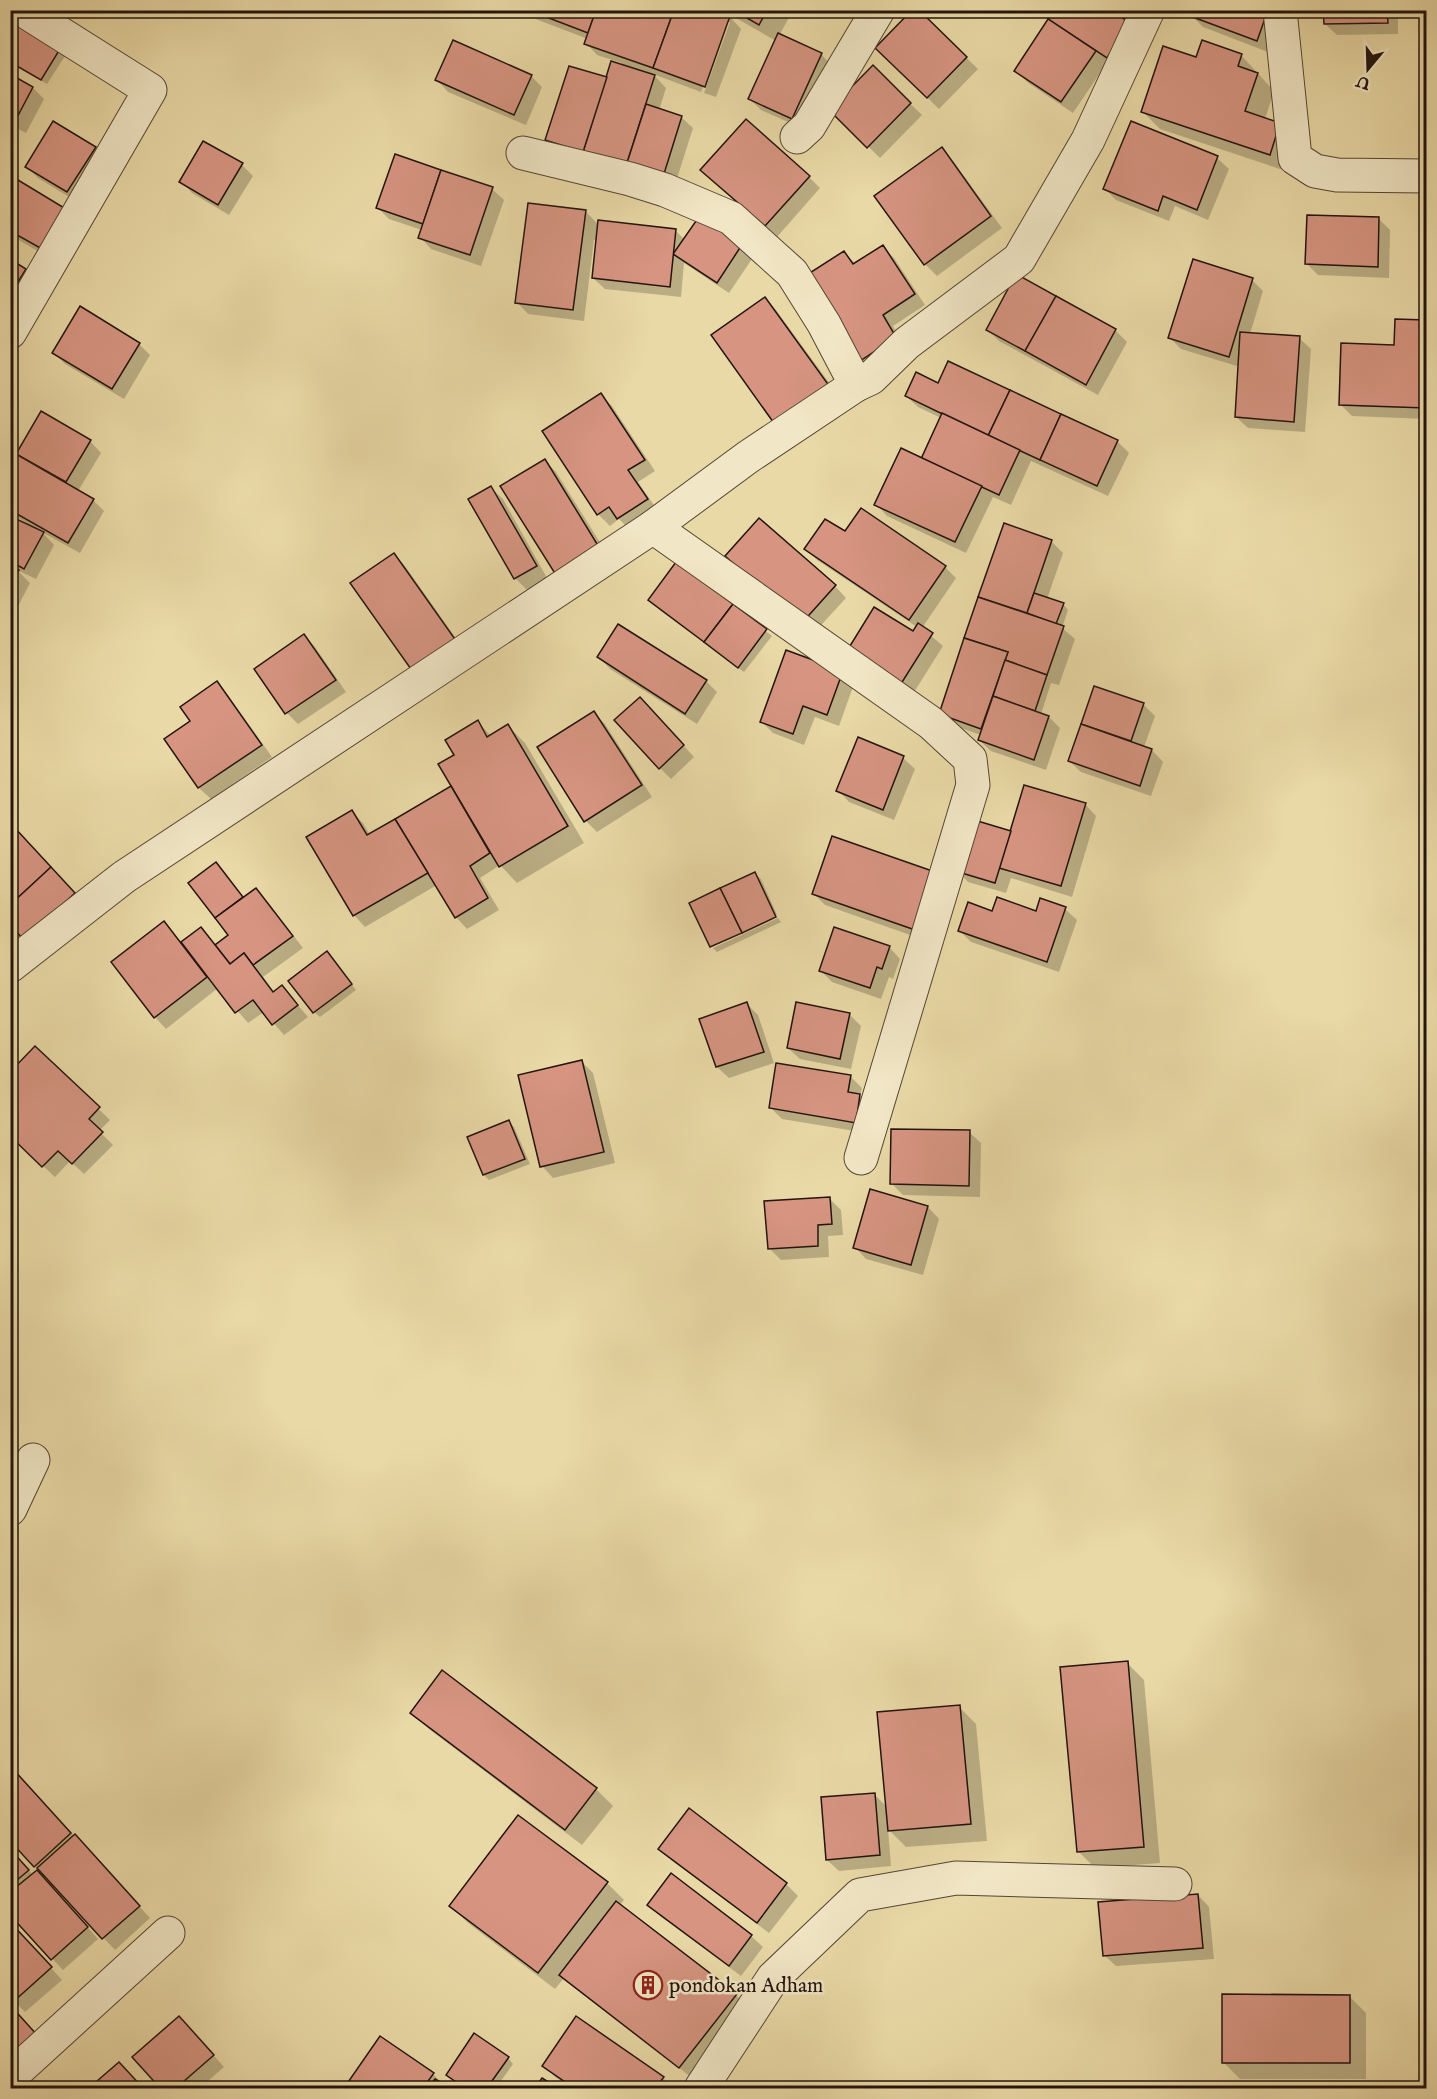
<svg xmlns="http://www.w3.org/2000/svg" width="1437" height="2099" font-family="'IM FELL English',serif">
	<rect width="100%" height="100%" fill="#e9d9a6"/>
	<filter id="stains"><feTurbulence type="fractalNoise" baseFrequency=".00333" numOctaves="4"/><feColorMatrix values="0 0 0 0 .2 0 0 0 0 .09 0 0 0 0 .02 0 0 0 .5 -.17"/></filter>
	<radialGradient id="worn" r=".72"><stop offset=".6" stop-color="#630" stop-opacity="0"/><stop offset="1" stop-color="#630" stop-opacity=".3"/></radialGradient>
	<g fill="#0003">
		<polygon points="525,10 710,10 730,17 741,29 716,97 704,93 730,22 727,22 701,92 653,74 666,88 659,110 681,117 693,128 674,188 558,151 547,140 622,63 597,55 586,43 588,39 533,18"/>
		<polygon points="722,10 793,10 779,36 821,54 832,66 804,129 761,110 750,99 776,41"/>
		<polygon points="917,10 978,69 939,109 877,48"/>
		<polygon points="1046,10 1158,10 1108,61 1073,113 1027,82 1016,70 1052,15"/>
		<polygon points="1284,10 1268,52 1203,27 1192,16"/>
		<polygon points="1325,10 1398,10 1398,34 1337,35 1325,24"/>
		<polygon points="19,26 65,56 47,84 10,63 10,39"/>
		<polygon points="1241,55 1274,91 1265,119 1279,124 1286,171 1160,129 1143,112 1197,59"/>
		<polygon points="873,68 922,115 880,158 831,110"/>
		<polygon points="10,76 33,88 44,99 26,133 10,125"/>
		<polygon points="531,76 542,87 526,125 448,92 437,80"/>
		<polygon points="10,134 18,142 10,156"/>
		<polygon points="95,148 106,159 79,203 38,178 27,167"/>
		<polygon points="941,149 953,161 1002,228 937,276 925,264 876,197"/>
		<polygon points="1217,158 1229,169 1208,220 1175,206 1169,221 1116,200 1105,189"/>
		<polygon points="242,165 253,176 229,215 192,193 181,181"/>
		<polygon points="809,177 820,188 777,237 714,182"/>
		<polygon points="492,189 504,200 481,266 431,249 420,237 422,230 389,219 378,208"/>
		<polygon points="10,196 53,260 10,235"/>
		<polygon points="585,211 599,225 675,230 685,240 703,213 756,253 729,293 684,263 681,297 605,289 593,278 597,241 594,240 584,321 528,314 517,302"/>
		<polygon points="1379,219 1390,230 1389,278 1318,275 1307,264"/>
		<polygon points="883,247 894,258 925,305 893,326 907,349 872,371 861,360 844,253 856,264"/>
		<polygon points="10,261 31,275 10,305"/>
		<polygon points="1252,280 1263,291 1250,334 1299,338 1311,349 1305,432 1248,428 1236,417 1240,367 1181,349 1170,338"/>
		<polygon points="765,299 776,310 841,399 789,436"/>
		<polygon points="1397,320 1426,322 1426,419 1352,416 1340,404 1396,346"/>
		<polygon points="988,330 1115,330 1127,342 1098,395 999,341"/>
		<polygon points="139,344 150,355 124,399 65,364 54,353"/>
		<polygon points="939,385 1117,441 1129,453 1108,496 1031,461 1011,505 993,497 966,553 887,516 876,504 922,461 941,418 918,407 906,396"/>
		<polygon points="601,395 612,406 655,471 638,482 658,511 629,529 619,519 610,526 598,514 544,431"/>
		<polygon points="41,413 90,441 101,453 78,491 93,500 104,511 80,553 42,532 54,545 36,579 17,570 30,583 10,622 10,517 26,525 27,523 10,513 10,466"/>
		<polygon points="545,461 556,472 616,568 562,583"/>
		<polygon points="491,488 503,499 547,578 527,590 515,578"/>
		<polygon points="1005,525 1051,541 1063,553 1047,599 1063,604 1068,610 1062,628 1075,639 1059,685 1051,683 1041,714 1049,717 1060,728 1046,770 991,751 979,740 981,735 952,725 940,714"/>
		<polygon points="845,534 945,567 956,578 922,628 943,646 911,697 858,665 913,633 917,627 817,560 806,549"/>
		<polygon points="394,555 405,566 467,654 352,584"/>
		<polygon points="676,564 772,636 744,672 661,611 650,600"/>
		<polygon points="738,568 835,586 846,598 813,634"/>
		<polygon points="304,635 315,647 346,692 298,724 287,713 256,669"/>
		<polygon points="787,652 854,684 839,726 815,717 804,745 773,733 762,722"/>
		<polygon points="599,657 706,681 717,692 697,724 610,669"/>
		<polygon points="217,683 228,695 272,757 211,799 199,788 166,739 192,721"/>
		<polygon points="1095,688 1143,704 1155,716 1144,747 1152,750 1163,762 1151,796 1081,772 1069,761"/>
		<polygon points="651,710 694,757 671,779 660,768"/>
		<polygon points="594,713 605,724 652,797 597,832 586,821"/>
		<polygon points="478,722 491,736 508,726 525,743 584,843 517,883 500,865 480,878 499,910 467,929 456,917 437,885 365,927 354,915 352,812 363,823 370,835 450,788 456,794 456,756"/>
		<polygon points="903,758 915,769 894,820 849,802 838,790"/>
		<polygon points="1085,804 1096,816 1072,897 1011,878 1006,893 968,882 957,870 1012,833"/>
		<polygon points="833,838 930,942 825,905 814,894"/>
		<polygon points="216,864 244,898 256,890 267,901 303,948 263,977 275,993 282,987 308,1017 284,1035 264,1012 248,1023 218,988 166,1029 155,1017 113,962 164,923 182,943 201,929 217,946 230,935 190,884"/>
		<polygon points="755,874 761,879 777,915 711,945"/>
		<polygon points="1065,909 1077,920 1059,972 971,942 960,931 1036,913"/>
		<polygon points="778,918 781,922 717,952 713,948"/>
		<polygon points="889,947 900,959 893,979 889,977 881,999 832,982 820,970"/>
		<polygon points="332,958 356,990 320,1017 314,1012"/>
		<polygon points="747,1004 758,1015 774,1063 729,1078 717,1067 701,1019"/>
		<polygon points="849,1014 861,1026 851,1069 800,1059 788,1048"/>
		<polygon points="35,1048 110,1120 99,1131 113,1145 84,1174 70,1161 55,1177 10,1135"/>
		<polygon points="581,1061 593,1073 615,1163 553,1178 542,1166"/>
		<polygon points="850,1076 862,1088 860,1096 871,1107 867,1133 782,1119 771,1108"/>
		<polygon points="509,1122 514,1127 530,1164 489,1180 484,1175"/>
		<polygon points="969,1132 981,1143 980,1197 903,1195 892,1184"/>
		<polygon points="871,1191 928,1207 939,1219 923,1275 866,1259 855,1247"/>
		<polygon points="829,1198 841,1210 843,1235 828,1236 829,1257 781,1260 769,1248"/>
		<polygon points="10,1452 21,1462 10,1477"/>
		<polygon points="1127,1663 1144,1680 1160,1863 1095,1868 1078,1851"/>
		<polygon points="959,1707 976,1724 987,1841 906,1847 888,1829 891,1866 839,1871 827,1860 874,1794 887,1807"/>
		<polygon points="412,1712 596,1789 613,1806 582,1845 429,1729"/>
		<polygon points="25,1782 150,1918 115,1950 35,1866"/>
		<polygon points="689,1811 786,1884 798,1896 769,1933 671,1860 660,1848"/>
		<polygon points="10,1850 33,1875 48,1883 98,1939 63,1970 10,1913"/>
		<polygon points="671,1875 751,1936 763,1947 741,1976 660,1916 649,1905"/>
		<polygon points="607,1883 624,1900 619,1906 736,1995 747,2007 692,2078 564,1978 555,1989 468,1923 451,1906"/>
		<polygon points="1198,1895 1209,1907 1214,1959 1116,1966 1104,1955"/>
		<polygon points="10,1923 62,1980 25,2012 10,1997"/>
		<polygon points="1349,1996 1366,2013 1366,2079 1240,2079 1223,2062"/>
		<polygon points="190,2029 224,2067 200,2088 162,2088 134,2057"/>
		<polygon points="381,2038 433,2074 447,2088 346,2088"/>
		<polygon points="508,2058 513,2064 496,2088 465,2088 453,2080"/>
		<polygon points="119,2064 142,2088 91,2088"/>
		<polygon points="544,2066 663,2078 673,2088 571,2088 555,2077"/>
	</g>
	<g fill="#d69481" stroke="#23140e" stroke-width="1.5">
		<polygon points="528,10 596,10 588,33"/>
		<polygon points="596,10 674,10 653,68 584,44"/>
		<polygon points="674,10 715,10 730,16 705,87 653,68"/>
		<polygon points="733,10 767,10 759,25"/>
		<polygon points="912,10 919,10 967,57 927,98 875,48"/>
		<polygon points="1054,10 1111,10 1130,23 1107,58 1048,19"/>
		<polygon points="1111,10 1139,10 1130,23"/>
		<polygon points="1192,10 1268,10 1257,41 1190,16"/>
		<polygon points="1323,10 1387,10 1388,23 1324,24"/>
		<polygon points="1048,19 1096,51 1061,102 1014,71"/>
		<polygon points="18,24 60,49 41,80 10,62 10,36"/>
		<polygon points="778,33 822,53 792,119 748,99"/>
		<polygon points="453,40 532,75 514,115 435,80"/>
		<polygon points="1202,40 1242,54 1238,66 1258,73 1245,111 1280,123 1270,155 1141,112 1163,46 1196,57"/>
		<polygon points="611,61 655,75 626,166 583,152"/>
		<polygon points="873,65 911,103 867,148 829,110"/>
		<polygon points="569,66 607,77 583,152 545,140"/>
		<polygon points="10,74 33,87 14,123 10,121"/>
		<polygon points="646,104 682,116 663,177 626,166"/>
		<polygon points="746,119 810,176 765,226 700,170"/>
		<polygon points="53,121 96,147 67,192 25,167"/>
		<polygon points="1131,121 1218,156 1197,210 1163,196 1158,211 1103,189"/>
		<polygon points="203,141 243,163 218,205 179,182"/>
		<polygon points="942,147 991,216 924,265 874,196"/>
		<polygon points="395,154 441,170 423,224 376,208"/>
		<polygon points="441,170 493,187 470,255 418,238"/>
		<polygon points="18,180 66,209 42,249 10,231 10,193"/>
		<polygon points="528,203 586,210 573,310 515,303"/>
		<polygon points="703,211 745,240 717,283 673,254"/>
		<polygon points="1307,215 1379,217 1378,267 1305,264"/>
		<polygon points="598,220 676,229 670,287 592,278"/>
		<polygon points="883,245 915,294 883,315 896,337 860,361 805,276 844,251 853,264"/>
		<polygon points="10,259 26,269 10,295"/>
		<polygon points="1193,259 1253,278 1229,357 1168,338"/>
		<polygon points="1016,274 1056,296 1025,351 986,330"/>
		<polygon points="1056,296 1116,329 1086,385 1025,351"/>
		<polygon points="765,297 830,387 776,426 711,335"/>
		<polygon points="80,306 140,343 112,389 52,353"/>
		<polygon points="1395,319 1426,320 1426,408 1339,405 1341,343 1394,345"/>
		<polygon points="1240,332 1300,336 1294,422 1235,417"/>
		<polygon points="948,361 1010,390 988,436 905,396 916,372 938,383"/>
		<polygon points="1010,390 1061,414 1040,460 988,436"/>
		<polygon points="601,393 645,460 628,470 648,499 617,519 609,507 597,515 542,431"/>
		<polygon points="41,411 91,440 66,482 16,454"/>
		<polygon points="942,413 1020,450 999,495 921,459"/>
		<polygon points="1061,414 1118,440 1097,486 1040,460"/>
		<polygon points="901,448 982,486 955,542 874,505"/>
		<polygon points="16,454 94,499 68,543 10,510 10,463"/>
		<polygon points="545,459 605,557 561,583 500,486"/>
		<polygon points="491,486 537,566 514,579 468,499"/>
		<polygon points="861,508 946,566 909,620 804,549 825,519 845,531"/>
		<polygon points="10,516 44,532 24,569 10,561"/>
		<polygon points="759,518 836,585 801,624 725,556"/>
		<polygon points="1004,523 1052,540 1027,613 978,597"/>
		<polygon points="394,553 457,642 413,672 350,583"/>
		<polygon points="676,562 733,604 704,642 648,600"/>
		<polygon points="10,566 19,570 10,588"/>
		<polygon points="1034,593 1064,603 1056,624 1027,613"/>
		<polygon points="978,597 1064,626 1047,675 1005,660 1008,652 964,638"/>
		<polygon points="733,604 767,629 738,668 704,642"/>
		<polygon points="874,607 913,631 918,623 933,633 899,687 845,654"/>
		<polygon points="618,624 707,680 685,714 597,657"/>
		<polygon points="304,634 336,680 285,714 254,669"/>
		<polygon points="964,638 1008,652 981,729 939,714"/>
		<polygon points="786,650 843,671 827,715 803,706 793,734 760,722"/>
		<polygon points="1005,660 1047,675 1035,711 993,696"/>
		<polygon points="217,681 262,745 198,788 164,739 190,721 180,707"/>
		<polygon points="1094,686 1144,703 1131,741 1081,724"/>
		<polygon points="993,696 1049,716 1034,760 978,740"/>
		<polygon points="640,697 684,745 659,769 614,720"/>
		<polygon points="594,711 642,785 584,822 537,747"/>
		<polygon points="478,720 487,737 508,724 568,826 499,867 438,764 454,755 445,740"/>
		<polygon points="1081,724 1152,749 1140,786 1068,761"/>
		<polygon points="858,737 904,756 883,810 836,791"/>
		<polygon points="1024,785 1086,803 1061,886 999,868"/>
		<polygon points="451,786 490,853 470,866 488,898 455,918 395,819"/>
		<polygon points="352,810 367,835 395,819 428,873 353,916 306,837"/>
		<polygon points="971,819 1011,831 995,883 955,871"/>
		<polygon points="14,827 51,867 10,905 10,831"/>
		<polygon points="832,836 938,873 918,931 812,894"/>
		<polygon points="216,862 243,897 215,918 188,883"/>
		<polygon points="51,867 75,893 24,940 10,925 10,905"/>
		<polygon points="755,872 776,917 742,933 720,888"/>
		<polygon points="256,888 293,936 253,965 244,953 230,964 215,945 228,935 215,918"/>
		<polygon points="720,888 742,933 710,947 689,903"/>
		<polygon points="997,897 1036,911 1040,898 1066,907 1047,962 958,931 968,902 992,911"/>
		<polygon points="164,921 207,977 154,1018 111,962"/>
		<polygon points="201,927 230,964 244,953 273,992 282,985 298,1005 272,1025 253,1000 235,1013 181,942"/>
		<polygon points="834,927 890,946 882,969 877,967 870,988 819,971"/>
		<polygon points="327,951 352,984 313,1013 288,981"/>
		<polygon points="747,1002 764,1052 716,1067 699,1019"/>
		<polygon points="796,1002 850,1013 840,1059 787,1048"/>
		<polygon points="35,1046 100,1107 89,1119 103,1132 72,1164 58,1151 42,1167 10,1136 10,1072"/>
		<polygon points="582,1060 604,1152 540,1167 518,1075"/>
		<polygon points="776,1063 851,1075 848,1092 860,1094 856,1123 769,1108"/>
		<polygon points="509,1120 525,1159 483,1175 467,1137"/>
		<polygon points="891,1129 970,1130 969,1186 890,1184"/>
		<polygon points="870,1189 928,1206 911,1265 853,1248"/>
		<polygon points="830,1197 832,1224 818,1225 818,1246 768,1249 764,1201"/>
		<polygon points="1128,1661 1144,1847 1077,1852 1060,1667"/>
		<polygon points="442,1670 597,1788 565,1830 410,1713"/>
		<polygon points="960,1705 971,1824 888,1831 877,1712"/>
		<polygon points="13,1769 71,1833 34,1867 10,1841 10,1771"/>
		<polygon points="875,1793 880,1855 826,1860 821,1797"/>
		<polygon points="689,1808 787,1883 757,1923 658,1849"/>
		<polygon points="518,1815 608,1882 538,1973 449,1906"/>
		<polygon points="75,1834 140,1906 102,1939 37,1868"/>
		<polygon points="10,1849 29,1870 10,1886"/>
		<polygon points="37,1870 88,1927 51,1960 10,1915 10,1892"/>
		<polygon points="671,1873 752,1935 729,1966 647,1905"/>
		<polygon points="1198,1894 1203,1948 1103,1956 1098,1902"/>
		<polygon points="616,1901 737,1994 679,2068 559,1975"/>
		<polygon points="10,1922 52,1967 13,2002 10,1999"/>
		<polygon points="1222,1994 1350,1995 1350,2063 1222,2063"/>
		<polygon points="10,2005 38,2036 10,2060"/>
		<polygon points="179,2016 214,2055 176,2088 160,2088 132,2057"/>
		<polygon points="576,2016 664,2077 655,2088 574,2088 542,2066"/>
		<polygon points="474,2033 509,2057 487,2088 465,2088 446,2075"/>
		<polygon points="380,2036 434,2073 423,2088 344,2088"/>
		<polygon points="119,2062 143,2088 89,2088"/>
		<polygon points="542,2078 558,2088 535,2088"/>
		<polygon points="435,2079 450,2088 428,2088"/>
	</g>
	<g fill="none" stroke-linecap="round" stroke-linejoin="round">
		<g stroke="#544534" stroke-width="35">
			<g id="street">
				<polyline points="1280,10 1295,158 1315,171 1337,175 1426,176"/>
				<polyline points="797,137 809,126 878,10"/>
				<polyline points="523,153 630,179 665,190 731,218 792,273 824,324 856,385"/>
				<polyline points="10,332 150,90 23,10"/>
				<polyline points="653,527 931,723 970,759 973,785 861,1158"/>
				<polyline points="10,966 124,877 653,527 748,457 856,385 871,378 907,343 1019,259 1088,140 1148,10"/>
				<polyline points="10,1509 33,1460"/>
				<polyline points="10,2077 168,1933"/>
				<polyline points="701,2088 773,1978 860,1895 956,1878 1175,1884"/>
			</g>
		</g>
		<use href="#street" stroke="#f1e6c5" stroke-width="33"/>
	</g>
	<defs>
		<g id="building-ring" transform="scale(1.5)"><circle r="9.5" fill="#f1e6c5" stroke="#8f2418" stroke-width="1.5"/><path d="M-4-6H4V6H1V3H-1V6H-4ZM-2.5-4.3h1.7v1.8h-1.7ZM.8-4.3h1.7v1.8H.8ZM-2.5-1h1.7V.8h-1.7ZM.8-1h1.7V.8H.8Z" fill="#8f2418"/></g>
	</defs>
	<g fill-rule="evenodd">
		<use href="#building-ring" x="648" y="1985"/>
	</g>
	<g text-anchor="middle" stroke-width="5" stroke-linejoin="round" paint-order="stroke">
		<g font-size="21" fill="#23140e" stroke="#f1e6c5" text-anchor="start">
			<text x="669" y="1992">pondokan Adham</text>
		</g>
	</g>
	<rect width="1437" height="2099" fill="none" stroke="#e9d9a6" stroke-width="36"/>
	<rect x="12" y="12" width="1413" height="2075" fill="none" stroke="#23140e" stroke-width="3"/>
	<rect x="18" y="18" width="1401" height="2063" fill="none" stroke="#23140e" stroke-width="1.5"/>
	<g transform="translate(1368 69) rotate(199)" stroke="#f1e6c5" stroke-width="4.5" paint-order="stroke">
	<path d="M0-4.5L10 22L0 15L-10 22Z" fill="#23140e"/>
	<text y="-9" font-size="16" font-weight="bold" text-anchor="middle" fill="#23140e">U</text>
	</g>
	<rect width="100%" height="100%" filter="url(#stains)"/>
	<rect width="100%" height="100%" fill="url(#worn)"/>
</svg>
